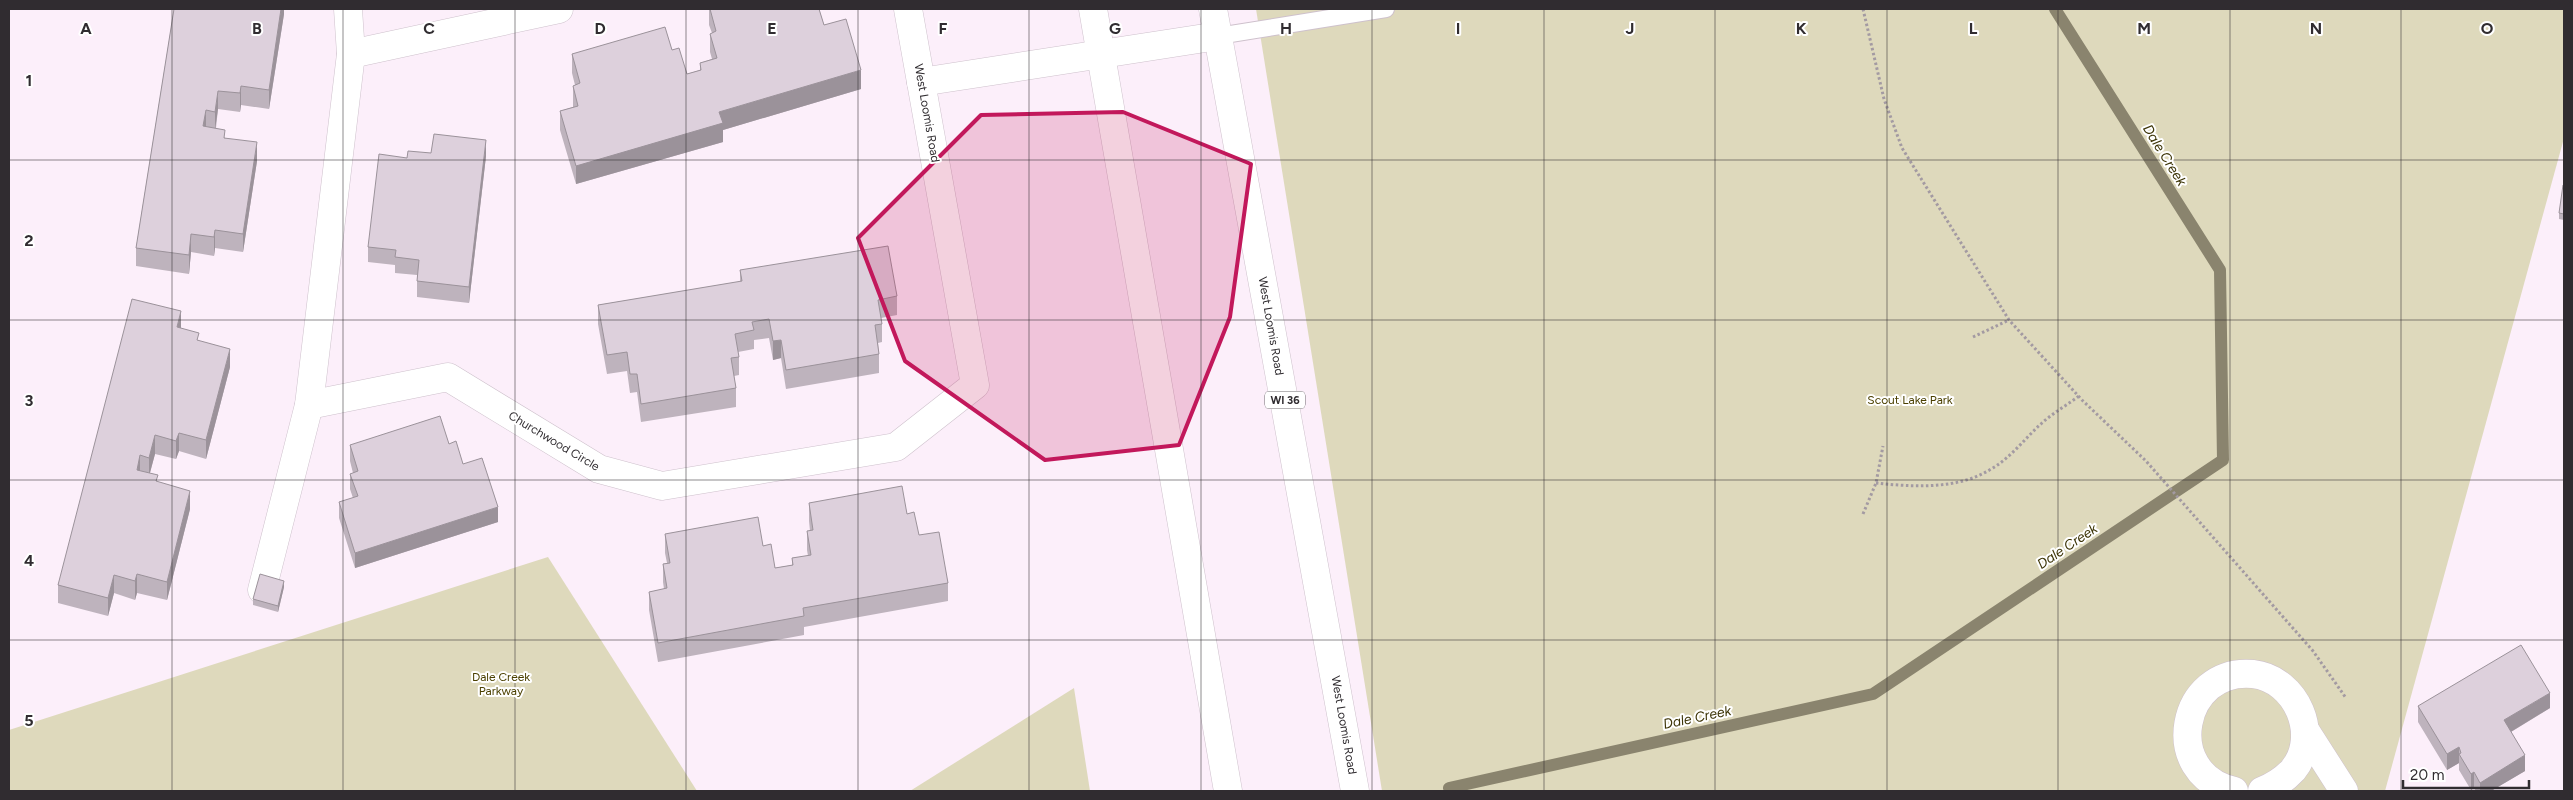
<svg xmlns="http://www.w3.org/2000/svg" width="2573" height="800" font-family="Figtree,sans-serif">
	<rect width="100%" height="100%" fill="#fceffa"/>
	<g fill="#ded9bc">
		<polygon points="1256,9 2564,9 2564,138 2385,791 1382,791"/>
		<polygon points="548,557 697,791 9,791 9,730"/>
		<polygon points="1074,688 1090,791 910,791"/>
	</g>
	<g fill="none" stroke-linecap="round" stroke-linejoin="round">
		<polyline stroke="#8a846e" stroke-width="12" points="1449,788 1873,694 2223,460 2220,270 2055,9"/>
		<g stroke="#cec1cc" stroke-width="18">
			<polyline id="lane" points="1218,36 1386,9"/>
		</g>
		<g stroke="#cec1cc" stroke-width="29">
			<g id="street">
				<polyline points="351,54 559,9"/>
				<polyline points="921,82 1218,36"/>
				<polyline points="309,405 448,377 599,469 662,486 896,447 975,385 908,9"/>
				<polyline points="262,590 309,405 351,54 348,9"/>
				<polyline points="2305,730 2344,791"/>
				<path d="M2234,791C2160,774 2180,667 2253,674C2297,679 2321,736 2293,770C2284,780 2274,786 2262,791"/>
			</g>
		</g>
		<g stroke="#cec1cc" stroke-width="29">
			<g id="primary">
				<polyline points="1093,9 1228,791"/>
				<polyline points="1213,9 1355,791"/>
			</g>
		</g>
		<g stroke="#a39aa2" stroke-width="3" stroke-dasharray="2.5 2.5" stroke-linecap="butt">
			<polyline points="1863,9 1884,99 1902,148 2009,320 2082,400 2146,461 2313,651 2346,698"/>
			<polyline points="1973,337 2009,320"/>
			<path d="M1876,483C1913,487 1958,490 1991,469C2011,458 2025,438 2042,423C2053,413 2067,405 2079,396"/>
			<polyline points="1863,514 1876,483 1883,446"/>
		</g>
		<use href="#lane" stroke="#fff" stroke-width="16"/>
		<use href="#street" stroke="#fff" stroke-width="28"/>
		<use href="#primary" stroke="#fff" stroke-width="28"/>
	</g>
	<g fill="#beb3bd">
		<polygon points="174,9 284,9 284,14 269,109 241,105 240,112 218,109 216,128 225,138 257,161 243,252 215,248 214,256 191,252 189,274 136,266 136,248"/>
		<polygon points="709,9 819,9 824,25 861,89 723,130 723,142 576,184 560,130 560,111 573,107 573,86 575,85 572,73 572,54 672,50 687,74 700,70 700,63 712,59 710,52 710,34 712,33 709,25"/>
		<polygon points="431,153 486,156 469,303 417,297 417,275 395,273 395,265 368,262 368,247 407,158"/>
		<polygon points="2564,185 2564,220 2559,219 2559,213"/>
		<polygon points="740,270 897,296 897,315 881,318 882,324 882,342 878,343 879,354 879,373 786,389 781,358 773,360 769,338 754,340 754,349 738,352 739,357 739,375 734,376 736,388 736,407 641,422 637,392 630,393 627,371 607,374 598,324 598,305 740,282"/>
		<polygon points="181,328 199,341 230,367 206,459 179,451 176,459 155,454 150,473 158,482 190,509 167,600 137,593 135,600 114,593 108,616 58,603 58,585"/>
		<polygon points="449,444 463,464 498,522 355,568 339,518 339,502 353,498 350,489 350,474 353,473 350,461 350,445"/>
		<polygon points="809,503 907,514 919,535 948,583 948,601 804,627 804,635 658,662 649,610 649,592 664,589 663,582 663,564 667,563 665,553 665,534 763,546 775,568 792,565 792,558 808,556 807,550 807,531 810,531 809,521"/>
		<polygon points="284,587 278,612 253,605 253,599"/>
		<polygon points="2418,706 2550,708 2511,732 2525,771 2491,791 2476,791 2474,788 2471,790 2459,770 2459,763 2447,770 2418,722"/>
	</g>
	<g fill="#9b929a">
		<polygon points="281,9 284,9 284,14 269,109 269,90"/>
		<polygon points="861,70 861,89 723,130 723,142 576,184 576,166 719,112"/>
		<polygon points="241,86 241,105 240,112 240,93"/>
		<polygon points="218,91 218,109 215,130 215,112"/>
		<polygon points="206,110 206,129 203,126"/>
		<polygon points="486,140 486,156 469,303 469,287"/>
		<polygon points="257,142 257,161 243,252 243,234"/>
		<polygon points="215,230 215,248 214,256 214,237"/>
		<polygon points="191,234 191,252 189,274 189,255"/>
		<polygon points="181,311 181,330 177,327"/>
		<polygon points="781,340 781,358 773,360 773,341"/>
		<polygon points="230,349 230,367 206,459 206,440"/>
		<polygon points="179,433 179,451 176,459 176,441"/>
		<polygon points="155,435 155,454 149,476 149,458"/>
		<polygon points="140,455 140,474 137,470"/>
		<polygon points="190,491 190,509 167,600 167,582"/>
		<polygon points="498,507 498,522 355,568 355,553"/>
		<polygon points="137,574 137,593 135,600 135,581"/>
		<polygon points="114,575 114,593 108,616 108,598"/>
		<polygon points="284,581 284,587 278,612 278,606"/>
		<polygon points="2550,693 2550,708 2504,736 2504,720"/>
		<polygon points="2459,747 2459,763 2447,770 2447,754"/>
		<polygon points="2525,755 2525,771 2491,791 2480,791 2480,783"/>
		<polygon points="2474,772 2474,788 2471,790 2471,774"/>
	</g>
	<g fill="#ddd0dc" stroke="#9b929a">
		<polygon points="174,9 281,9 269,90 241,86 240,93 218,91 215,112 206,110 203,126 225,130 224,138 257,142 243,234 215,230 214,237 191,234 189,255 136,248"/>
		<polygon points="710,9 819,9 824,25 846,19 861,70 719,112 723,123 576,166 560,111 578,106 573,86 580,83 572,54 665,27 672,50 679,48 687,74 701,70 700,63 717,58 710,34 716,31"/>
		<polygon points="434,134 486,140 469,287 417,281 419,260 395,257 396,250 368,247 379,154 407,158 408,151 431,153"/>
		<polygon points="2563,185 2564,185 2564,214 2559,213"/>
		<polygon points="888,246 897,296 878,300 882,324 875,325 879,354 786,370 781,340 773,341 769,319 752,322 754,330 735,334 739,357 731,358 736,388 641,404 637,374 630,374 627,352 607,355 598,305 742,281 740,270"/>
		<polygon points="132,299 181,311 177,327 199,333 197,340 230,349 206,440 179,433 176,441 155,435 149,458 140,455 137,470 158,475 156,481 190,491 167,582 137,574 135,581 114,575 108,598 58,585"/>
		<polygon points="440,416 449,444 456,441 463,464 482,458 498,507 355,553 339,502 358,496 350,474 358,471 350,445"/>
		<polygon points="902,486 907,514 914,512 919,535 939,532 948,583 803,608 804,616 658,643 649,592 667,588 663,564 670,563 665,534 758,517 763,546 771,544 775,568 793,565 792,558 811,555 807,531 813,530 809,503"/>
		<polygon points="260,574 284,581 278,606 253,599"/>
		<polygon points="2521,645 2550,693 2504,720 2525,755 2480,783 2474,772 2471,774 2459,754 2461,753 2459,747 2447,754 2418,706"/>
	</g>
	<path fill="#c2185b" fill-opacity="0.2" stroke="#c2185b" stroke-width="4" stroke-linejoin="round" d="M1123,112L1251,164L1230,317L1179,445L1045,460L905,361L858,238L981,115Z"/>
	<path fill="none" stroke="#302c30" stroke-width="1" stroke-opacity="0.55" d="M172,9V791M343,9V791M515,9V791M686,9V791M858,9V791M1029,9V791M1201,9V791M1372,9V791M1544,9V791M1715,9V791M1887,9V791M2058,9V791M2230,9V791M2401,9V791M9,160H2564M9,320H2564M9,480H2564M9,640H2564"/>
	<g text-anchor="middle" stroke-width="4" stroke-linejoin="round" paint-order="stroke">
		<rect fill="#fff" stroke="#6e6b6e" stroke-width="1" x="1265" y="391.5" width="40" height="17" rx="4"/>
		<g font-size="11" font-weight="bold" fill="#302c30">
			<text x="1285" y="404">WI 36</text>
		</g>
		<g font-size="12" fill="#302c30" stroke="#fff">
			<text transform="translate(927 113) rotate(80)" y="4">West Loomis Road</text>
			<text transform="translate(1271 326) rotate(80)" y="4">West Loomis Road</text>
			<text transform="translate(554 441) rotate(31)" y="4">Churchwood Circle</text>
			<text transform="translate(1344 725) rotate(80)" y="4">West Loomis Road</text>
		</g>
		<g font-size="12" fill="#4b4000" stroke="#fff">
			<text x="1910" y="404">Scout Lake Park</text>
			<text x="501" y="681">Dale Creek<tspan x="501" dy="14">Parkway</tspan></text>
		</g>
		<g font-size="14" font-style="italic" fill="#3c3406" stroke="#fff">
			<text transform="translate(2165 155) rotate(58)" y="5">Dale Creek</text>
			<text transform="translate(2067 546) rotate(-34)" y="5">Dale Creek</text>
			<text transform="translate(1697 717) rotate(-12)" y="5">Dale Creek</text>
		</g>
	</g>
	<g font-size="16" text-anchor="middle" font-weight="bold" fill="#302c30" stroke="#fff" stroke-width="4" stroke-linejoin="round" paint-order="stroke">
		<text x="86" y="34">A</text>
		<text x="257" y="34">B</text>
		<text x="429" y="34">C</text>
		<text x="600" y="34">D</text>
		<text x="772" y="34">E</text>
		<text x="943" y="34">F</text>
		<text x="1115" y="34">G</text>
		<text x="1286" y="34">H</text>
		<text x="1458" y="34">I</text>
		<text x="1630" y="34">J</text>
		<text x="1801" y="34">K</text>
		<text x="1973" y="34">L</text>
		<text x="2144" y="34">M</text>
		<text x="2316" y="34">N</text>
		<text x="2487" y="34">O</text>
		<text x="29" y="86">1</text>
		<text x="29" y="246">2</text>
		<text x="29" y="406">3</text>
		<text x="29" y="566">4</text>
		<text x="29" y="726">5</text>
	</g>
	<rect width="2573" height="800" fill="none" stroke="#302c30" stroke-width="20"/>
	<path d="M2403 780v8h126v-8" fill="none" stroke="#302c30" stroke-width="2.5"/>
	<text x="2410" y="780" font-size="15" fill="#302c30" stroke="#ffffff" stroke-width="4" paint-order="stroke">20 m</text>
</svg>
